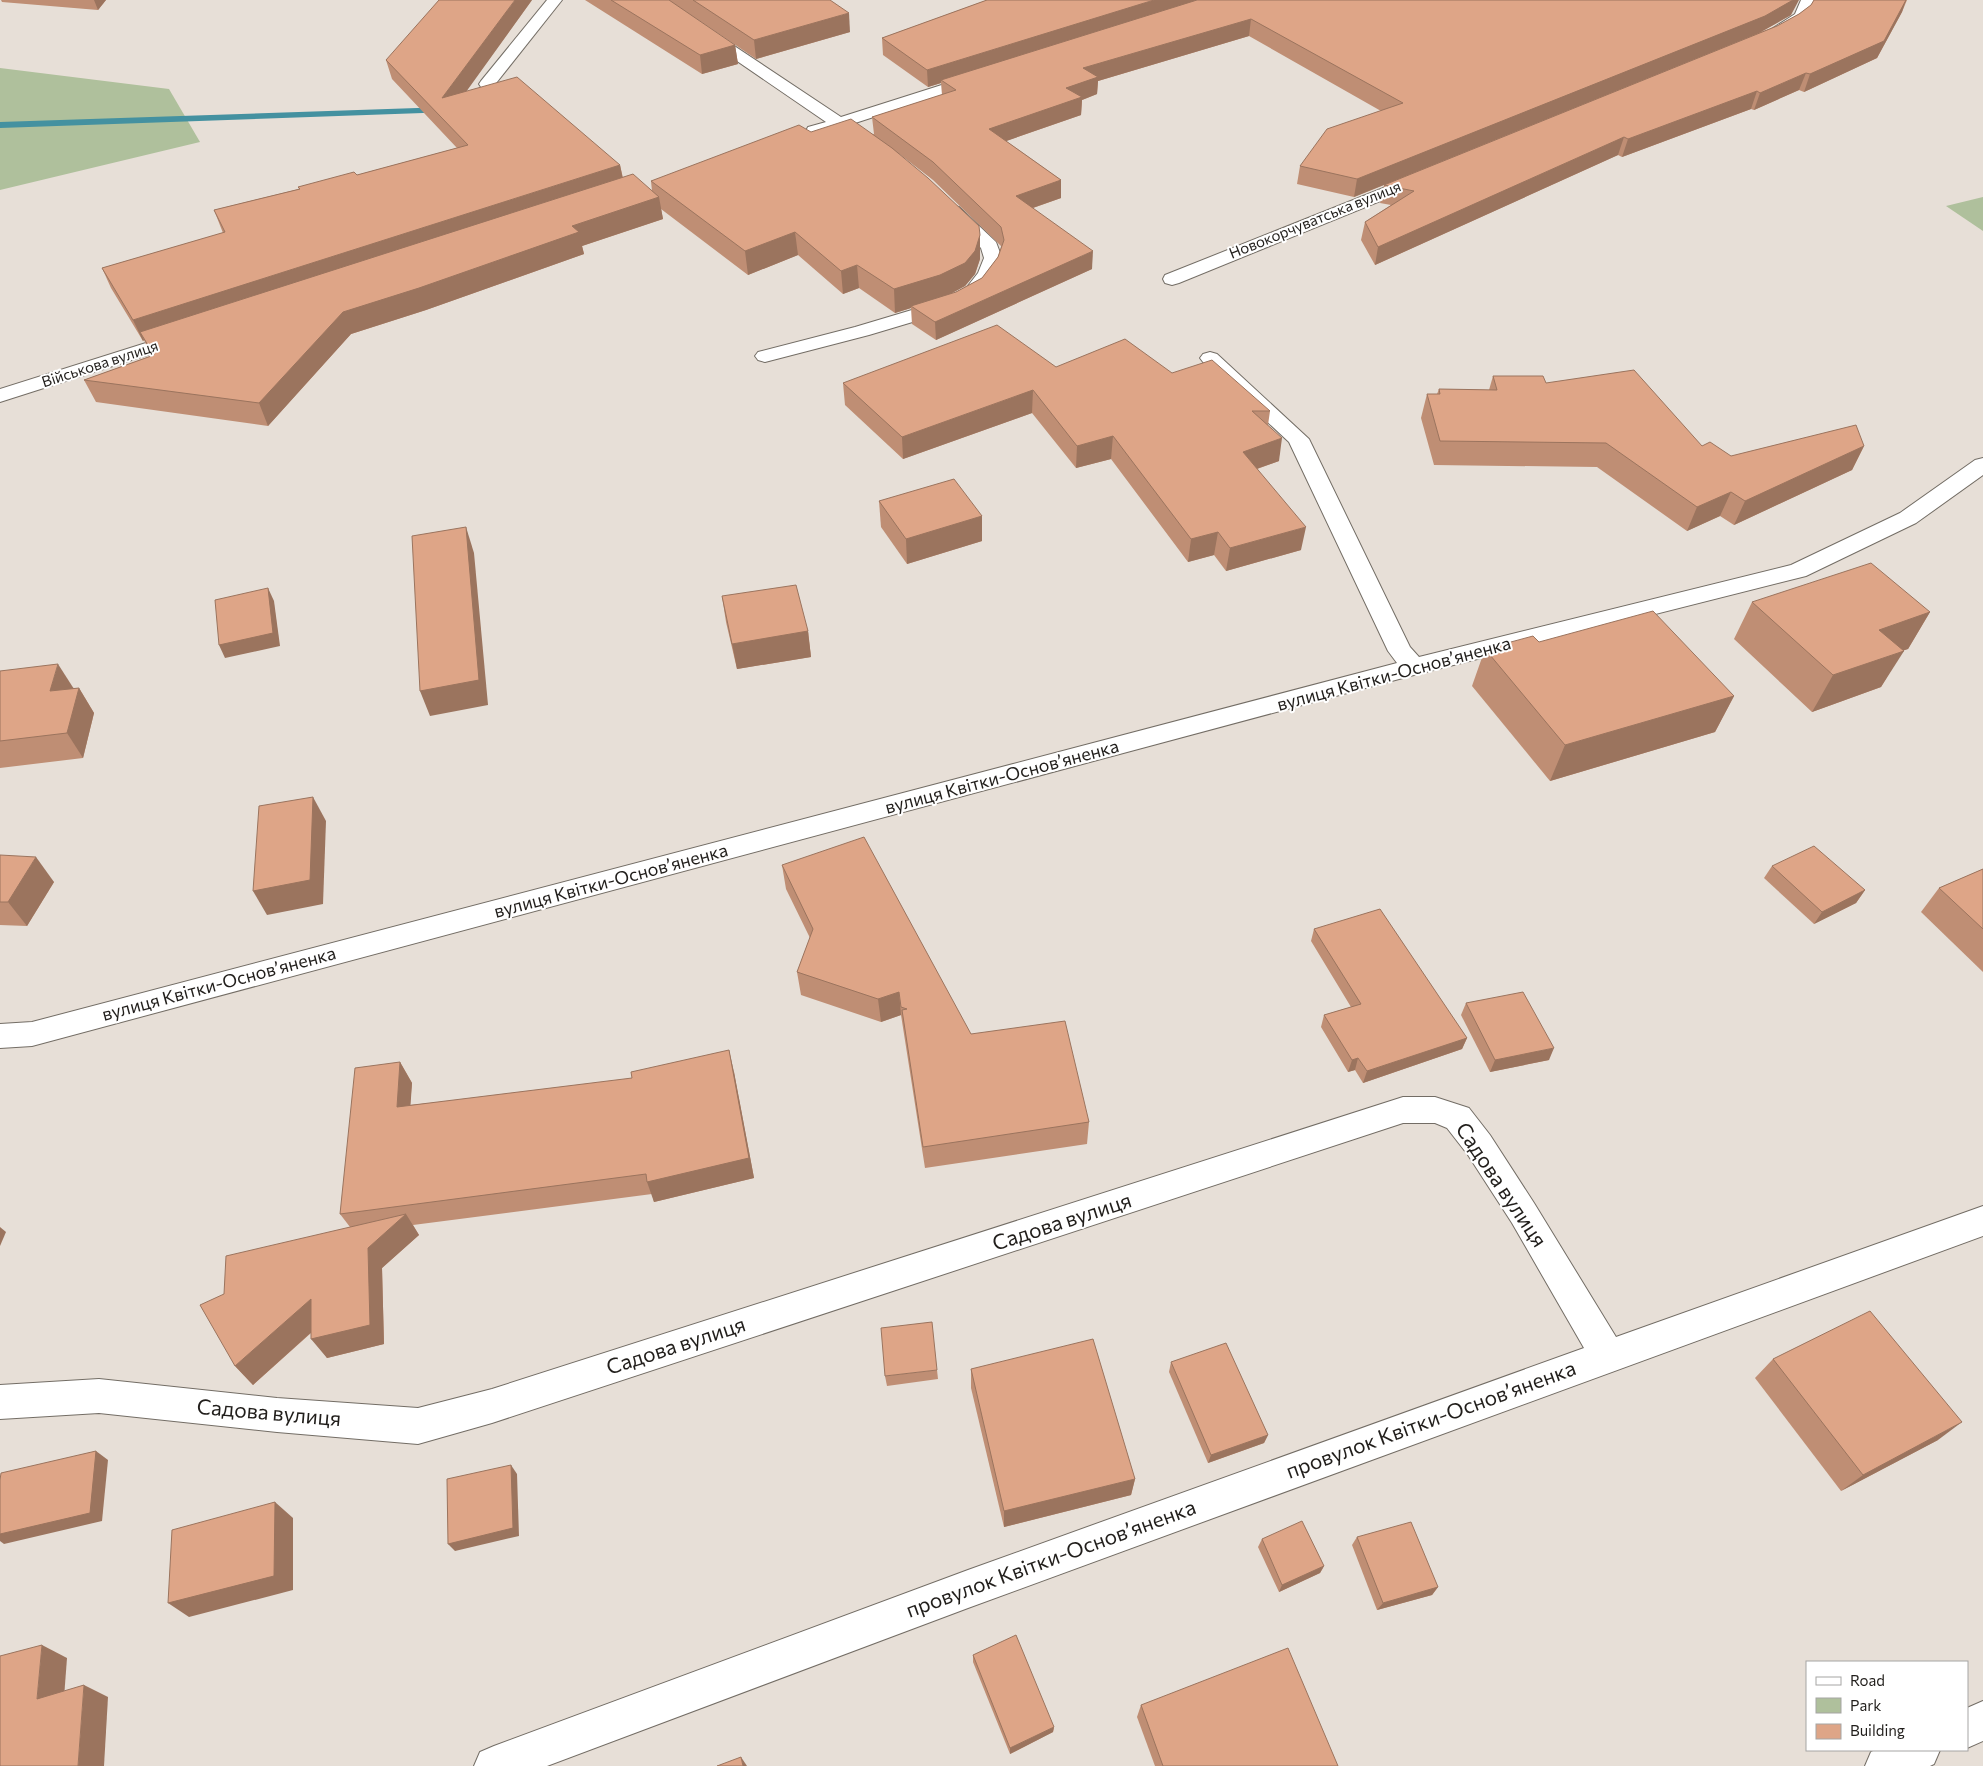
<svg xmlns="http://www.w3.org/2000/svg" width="1983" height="1766" font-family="Commissioner,sans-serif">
	<rect width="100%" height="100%" fill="#e7dfd7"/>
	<g fill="#afc09c">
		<polygon points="0,68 169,89 200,142 0,190"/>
		<polygon points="1983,197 1983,231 1946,206"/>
	</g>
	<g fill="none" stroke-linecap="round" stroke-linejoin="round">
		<polygon fill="#4491a0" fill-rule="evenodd" points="447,107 451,108 452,110 451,112 0,128 0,122"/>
		<g stroke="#736d65" stroke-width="2">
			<g id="minor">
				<polygon points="547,0 562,0 493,87 481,87 479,84 481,81"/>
				<polygon points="648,0 665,0 841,117 970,76 982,76 984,79 982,82 852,124 857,130 855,134 849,135 837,129 814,136 808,135 806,131 808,127 826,122"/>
				<polygon points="1801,0 1815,0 1806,19 1780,36 1770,36 1767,33 1770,30 1795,14"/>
				<polygon points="1416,175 1422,176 1425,180 1422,184 1179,283 1172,285 1165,283 1163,279 1165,275"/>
				<polygon points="953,206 959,207 996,242 1002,258 996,274 981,295 956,309 869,335 765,362 758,360 755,356 758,352 855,327 942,301 967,287 978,273 984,258 981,248 944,211 947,207"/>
				<polygon points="184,331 191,333 194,337 191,341 0,402 0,389"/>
				<polygon points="1210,352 1217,354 1309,439 1410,647 1419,657 1791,565 1900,513 1975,460 1983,458 1983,475 1916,523 1806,576 1414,675 32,1046 0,1048 0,1024 32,1022 1397,663 1388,651 1289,442 1203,362 1200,358 1203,354"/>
				<polygon points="1403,1097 1435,1097 1469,1108 1490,1135 1534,1203 1616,1337 1983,1206 1983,1236 968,1608 547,1766 474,1766 480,1752 494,1746 968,1570 1584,1348 1512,1223 1468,1155 1447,1128 1435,1123 1403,1123 492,1423 418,1444 277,1432 99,1413 0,1419 0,1385 99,1379 277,1398 418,1408 492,1389"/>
				<polygon points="1983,1701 1983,1741 1967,1748 1967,1708"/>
				<polygon points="1875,1750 1940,1750 1934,1764 1930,1766 1865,1766 1871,1752"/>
			</g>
		</g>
		<use href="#minor" fill="#fff" fill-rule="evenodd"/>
	</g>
	<g fill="#bf8e74" fill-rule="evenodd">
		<polygon points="1,0 106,0 98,10 2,2"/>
		<path d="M532,0L466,91L620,165L623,178L652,191L651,181L811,132L874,134L872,117L942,95L941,83L928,87L883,55L882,38L987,0L1791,15L1761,32L1777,26L1799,14L1811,5L1814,0H1907L1902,12L1877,58L1804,92L1799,90L1754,110L1751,109L1622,157L1618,155L1375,265L1361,240L1365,222L1391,205L1380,203L1384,185L1354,197L1297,184L1300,166L1381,111L1249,36L1098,81L1097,94L1082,100L1081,115L1006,141L1061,180V198L1033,208L1092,269L936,340L912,324L911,308L895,313L859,288L843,294L798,255L748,275L661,209L663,219L582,246L584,254L426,310L351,334L268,426L96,402L84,380L151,356L144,340L143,341L111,288L102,268L223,233L214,210L299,189L298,187L357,175L457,148L392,79L386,60ZM898,153L933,180L1001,246V247L998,257L982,278L956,292L950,294L965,286L975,274L980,259Z"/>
		<polygon points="585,0 830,0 850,32 756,59 681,8 735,45 738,64 702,74"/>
		<polygon points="1056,367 1172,373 1270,411 1268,425 1279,461 1257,469 1301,550 1226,571 1214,555 1188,562 1111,459 1076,468 1032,413 903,459 845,405 843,383"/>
		<polygon points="1493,376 1546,383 1702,446 1731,456 1864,446 1852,470 1734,525 1720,516 1687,531 1597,467 1434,465 1421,418 1427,394 1437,394 1439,389 1489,390"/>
		<polygon points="879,501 982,516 982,541 907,564 881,527"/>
		<polygon points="722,596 808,631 811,657 737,669 726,622"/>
		<polygon points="1752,602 1930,612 1908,649 1903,650 1881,687 1812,712 1734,639"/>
		<polygon points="1539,642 1734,696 1715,732 1550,781 1472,686 1485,649"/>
		<polygon points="0,671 74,688 79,688 94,713 83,758 0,768"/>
		<polygon points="0,855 54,882 27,926 0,925"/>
		<polygon points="782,865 971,1034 1089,1122 1087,1144 925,1168 901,1015 881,1022 801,995 797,972 810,938 786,889"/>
		<polygon points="1772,866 1865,890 1856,903 1814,924 1764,878"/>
		<polygon points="1983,869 1983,972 1921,912 1939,888"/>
		<polygon points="1314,929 1467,1038 1462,1049 1363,1083 1355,1070 1348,1072 1321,1027 1324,1015 1351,1007 1311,941"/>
		<polygon points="1466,1003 1549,1060 1490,1072 1461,1015"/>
		<polygon points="400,1062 412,1083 410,1105 734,1072 754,1178 654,1202 652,1194 413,1225 419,1235 382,1268 384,1344 327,1358 311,1333 253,1385 235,1366 224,1294 350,1227 340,1214"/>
		<polygon points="1773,1359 1938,1440 1841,1491 1755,1378"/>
		<polygon points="1171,1362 1268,1435 1264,1443 1208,1463 1169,1372"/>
		<polygon points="971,1369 1135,1479 1131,1495 1004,1527 971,1388"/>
		<polygon points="937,1370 938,1379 887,1386 885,1376"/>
		<polygon points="1357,1537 1438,1587 1432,1595 1377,1610 1352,1545"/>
		<polygon points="1262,1539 1324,1566 1320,1573 1279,1592 1258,1547"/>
		<polygon points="973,1655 1054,1727 1053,1732 1010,1754 973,1662"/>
		<polygon points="1141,1705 1338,1766 1155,1766 1137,1717"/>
	</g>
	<g fill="#9b745e">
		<polygon points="94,0 106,0 98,10"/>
		<polygon points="515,0 532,0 448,117 442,98"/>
		<polygon points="1154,0 1206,0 941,80 941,83 928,87 927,70"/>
		<polygon points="1793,0 1799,0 1791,15 1759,33 1354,197 1357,179"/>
		<polygon points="1906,0 1902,12 1877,58 1804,92 1810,74"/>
		<polygon points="849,13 850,32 756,59 754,40"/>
		<polygon points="1251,19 1249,36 1098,81 1097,94 1082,100 1081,115 989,147 989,129 1066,88 1083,68"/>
		<polygon points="735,45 738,64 702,74 700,55"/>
		<polygon points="1806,73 1799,90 1754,110 1760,93"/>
		<polygon points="1757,91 1751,109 1622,157 1628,139"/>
		<polygon points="1624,137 1618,155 1375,265 1378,247"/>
		<polygon points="620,165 624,185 140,332 144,340 143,341 133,320"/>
		<polygon points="1061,180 1061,198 1015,214 1016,196"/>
		<polygon points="659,197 663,219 582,246 584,254 426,310 351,334 268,426 259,403 343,312 572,226"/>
		<polygon points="795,232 798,255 748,275 745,251"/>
		<polygon points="980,235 980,259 975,274 965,286 941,299 911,306 911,308 895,313 894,289"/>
		<polygon points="1093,251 1092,269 936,340 935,322"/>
		<polygon points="857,265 859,288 843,294 841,271"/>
		<polygon points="1033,390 1032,413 903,459 902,437"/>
		<polygon points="1113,436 1111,459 1076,468 1077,446"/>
		<polygon points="1282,438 1279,461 1239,475 1243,452"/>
		<polygon points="1864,446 1852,470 1734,525 1745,501"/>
		<polygon points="1731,492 1720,516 1687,531 1697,507"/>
		<polygon points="982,516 982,541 907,564 906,539"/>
		<polygon points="466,527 474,553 488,705 430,716 420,691"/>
		<polygon points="1306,527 1301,550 1226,571 1230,548"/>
		<polygon points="1218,532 1214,555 1188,562 1191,539"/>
		<polygon points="268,588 274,601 280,646 225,658 219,645"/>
		<polygon points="1930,612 1908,649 1858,666 1879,630"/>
		<polygon points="808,631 811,657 737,669 732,644"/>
		<polygon points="1904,651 1881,687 1812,712 1833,675"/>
		<polygon points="58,664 74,689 50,691"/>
		<polygon points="79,688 94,713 83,758 67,733"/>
		<polygon points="1734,696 1715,732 1550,781 1565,745"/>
		<polygon points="313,797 326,821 323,904 267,915 253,891"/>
		<polygon points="36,857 54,882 27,926 8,902"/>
		<polygon points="1865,890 1856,903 1814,924 1822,912"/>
		<polygon points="899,992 901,1015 881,1022 878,999"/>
		<polygon points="1467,1038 1462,1049 1363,1083 1367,1071"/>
		<polygon points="1554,1048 1549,1060 1490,1072 1495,1060"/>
		<polygon points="729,1050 734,1072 754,1178 654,1202 647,1182"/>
		<polygon points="1358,1058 1355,1070 1348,1072 1352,1060"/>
		<polygon points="400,1062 412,1083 409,1127 397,1107"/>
		<polygon points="406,1214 419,1235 382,1268 384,1344 327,1358 311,1339 368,1248"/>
		<polygon points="0,1227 6,1232 0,1246"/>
		<polygon points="311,1299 327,1318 253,1385 235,1366"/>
		<polygon points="1962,1422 1938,1440 1841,1491 1863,1475"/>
		<polygon points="1268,1435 1264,1443 1208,1463 1211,1455"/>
		<polygon points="96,1451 108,1460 102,1521 4,1544 0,1541 0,1534"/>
		<polygon points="511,1465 517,1474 519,1536 455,1551 448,1544"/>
		<polygon points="1135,1479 1131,1495 1004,1527 1004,1511"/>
		<polygon points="275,1502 293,1518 293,1590 189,1617 168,1603"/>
		<polygon points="1324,1566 1320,1573 1279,1592 1282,1585"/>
		<polygon points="1438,1587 1432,1595 1377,1610 1383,1603"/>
		<polygon points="42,1645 67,1658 63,1711 37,1699"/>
		<polygon points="84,1685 108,1697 104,1766 78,1766"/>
		<polygon points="1054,1727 1053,1732 1010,1754 1010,1748"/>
		<polygon points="741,1757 747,1766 743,1766"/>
	</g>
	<g fill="#dea587" stroke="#9b745e">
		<polygon points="439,0 515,0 442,98 517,77 620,165 133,320 102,268 225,232 214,210 300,189 298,187 354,172 357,175 468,145 386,60"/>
		<polygon points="611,0 669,0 735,45 700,55"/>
		<polygon points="693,0 830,0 849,13 754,40"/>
		<polygon points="987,0 1154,0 927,70 882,38"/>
		<polygon points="1197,0 1793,0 1765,16 1357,179 1300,166 1327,129 1403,103 1251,19 1083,68 1098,77 1066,88 1082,97 989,129 1061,180 1016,196 1093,251 935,322 911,306 956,292 982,278 998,257 1004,240 1001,227 933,162 872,117 956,90 941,80"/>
		<polygon points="1814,0 1906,0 1884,41 1810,74 1806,73 1760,93 1757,91 1628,139 1624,137 1378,247 1365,222 1414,191 1384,185 1777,26 1799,14 1811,5"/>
		<polygon points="851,119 892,148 928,178 979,226 980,235 975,251 965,263 940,275 894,289 857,265 841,271 795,232 745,251 651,181 799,125 811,132"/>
		<polygon points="633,174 659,197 572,226 579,232 419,288 343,312 259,403 84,380 154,355 140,332"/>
		<polygon points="997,325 1056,367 1125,339 1172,373 1212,360 1270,411 1252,411 1282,438 1243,452 1306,527 1230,548 1218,532 1191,539 1113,436 1077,446 1033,390 902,437 843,383"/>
		<polygon points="1634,370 1702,446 1710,442 1731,456 1856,425 1864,446 1745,501 1731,492 1697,507 1606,443 1440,441 1427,394 1440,394 1439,389 1497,390 1493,376 1543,376 1546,383"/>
		<polygon points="954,479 982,516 906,539 879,501"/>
		<polygon points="466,527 479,680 420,691 412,536"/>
		<polygon points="1871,563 1930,612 1879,630 1904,651 1833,675 1752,602"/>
		<polygon points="796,585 808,631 732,644 722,596"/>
		<polygon points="268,588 273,633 219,645 215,600"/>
		<polygon points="1653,611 1734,696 1565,745 1485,649 1533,636 1539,642"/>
		<polygon points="58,664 50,691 79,688 67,733 0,741 0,671"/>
		<polygon points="313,797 310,880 253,891 259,806"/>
		<polygon points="864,837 971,1034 1065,1021 1089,1122 923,1147 902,1010 907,1009 901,1007 899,992 878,999 797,972 813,929 782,865"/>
		<polygon points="1814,846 1865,890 1822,912 1772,866"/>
		<polygon points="0,855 36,857 8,902 0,902"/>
		<polygon points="1983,869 1983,929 1939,888"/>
		<polygon points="1380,909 1467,1038 1367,1071 1358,1058 1352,1060 1324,1015 1361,1004 1314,929"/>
		<polygon points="1523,992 1554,1048 1495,1060 1466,1003"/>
		<polygon points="729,1050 749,1158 647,1182 646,1174 340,1214 355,1068 400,1062 397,1107 632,1078 631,1072"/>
		<polygon points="406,1214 368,1248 370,1325 311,1339 311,1299 235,1366 200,1305 224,1294 226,1256"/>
		<polygon points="1870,1311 1962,1422 1863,1475 1773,1359"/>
		<polygon points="932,1322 937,1370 885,1376 881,1328"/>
		<polygon points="1093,1339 1135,1479 1004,1511 971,1369"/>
		<polygon points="1226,1343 1268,1435 1211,1455 1171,1362"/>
		<polygon points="96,1451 90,1513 0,1534 0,1480 1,1473"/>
		<polygon points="511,1465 513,1528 448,1544 447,1479"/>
		<polygon points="275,1502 274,1576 168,1603 172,1530"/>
		<polygon points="1302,1521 1324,1566 1282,1585 1262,1539"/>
		<polygon points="1411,1522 1438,1587 1383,1603 1357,1537"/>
		<polygon points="1016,1635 1054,1727 1010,1748 973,1655"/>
		<polygon points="42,1645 37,1699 84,1685 78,1766 0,1766 0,1656"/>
		<polygon points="1288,1648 1338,1766 1163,1766 1141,1705"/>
		<polygon points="741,1757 743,1766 717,1766"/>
	</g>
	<g text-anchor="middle" stroke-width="4" stroke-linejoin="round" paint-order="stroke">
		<g font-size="15" fill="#211e1b" stroke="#fff">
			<text transform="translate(1315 220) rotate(-22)" y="5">Новокорчуватська вулиця</text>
			<text transform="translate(100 364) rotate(-18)" y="5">Військова вулиця</text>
		</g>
		<g font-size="18" fill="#211e1b" stroke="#fff">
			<text transform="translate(1394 674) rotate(-15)" y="6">вулиця Квітки-Основ’яненка</text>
			<text transform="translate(1002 777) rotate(-15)" y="6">вулиця Квітки-Основ’яненка</text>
			<text transform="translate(611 881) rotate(-15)" y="6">вулиця Квітки-Основ’яненка</text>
			<text transform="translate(219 984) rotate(-15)" y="6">вулиця Квітки-Основ’яненка</text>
		</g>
		<g font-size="21" fill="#211e1b" stroke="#fff">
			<text transform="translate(1501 1185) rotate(56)" y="7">Садова вулиця</text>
			<text transform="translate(1062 1222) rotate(-18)" y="7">Садова вулиця</text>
			<text transform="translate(676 1346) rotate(-18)" y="7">Садова вулиця</text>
			<text transform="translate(269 1413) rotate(5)" y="7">Садова вулиця</text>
			<text transform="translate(1431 1420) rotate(-20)" y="7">провулок Квітки-Основʼяненка</text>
			<text transform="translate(1051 1559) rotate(-20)" y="7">провулок Квітки-Основʼяненка</text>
		</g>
	</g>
	<rect x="1806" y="1661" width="162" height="90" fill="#ffffff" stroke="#a6a5a4"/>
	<rect x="1816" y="1677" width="25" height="8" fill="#ffffff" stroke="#a6a5a4"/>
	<text x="1850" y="1686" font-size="15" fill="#211e1b">Road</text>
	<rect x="1816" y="1698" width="25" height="15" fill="#afc09c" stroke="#a6a5a4"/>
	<text x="1850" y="1711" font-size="15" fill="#211e1b">Park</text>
	<rect x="1816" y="1724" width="25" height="15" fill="#dea587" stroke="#a6a5a4"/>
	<text x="1850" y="1736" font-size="15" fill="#211e1b">Building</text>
</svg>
